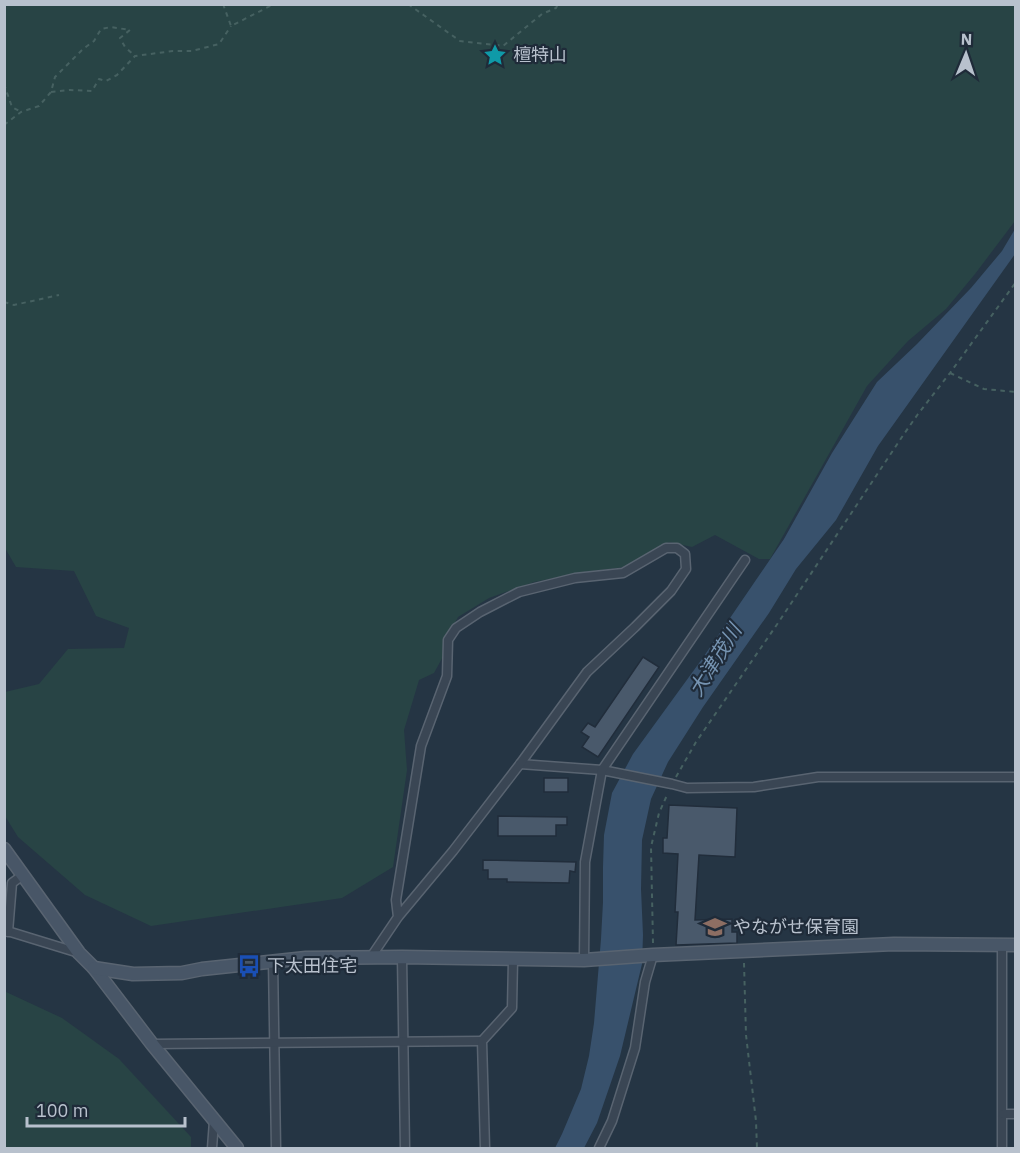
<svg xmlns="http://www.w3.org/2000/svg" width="1020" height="1153" font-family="'IBM Plex Sans','Noto Sans JP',sans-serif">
	<rect width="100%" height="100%" fill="#253544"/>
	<g fill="#284445">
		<polygon points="5,5 1015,5 1015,221 975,274 946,309 908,341 867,386 770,559 759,559 715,535 692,547 669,542 625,567 585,572 534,582 489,598 458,617 449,634 451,642 434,673 419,680 404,730 407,770 393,867 342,898 151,926 85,895 18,837 5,816 5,692 39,684 68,649 124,648 129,628 96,616 74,571 16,567 5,548"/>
		<polygon points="4,991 62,1018 119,1059 191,1137 191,1148 5,1148"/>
	</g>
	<polygon fill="#38516c" points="1015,229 1015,254 878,446 836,520 796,569 769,613 703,707 668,762 651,799 642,840 641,889 643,935 642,964 620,1056 597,1123 584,1148 555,1148 562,1134 581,1089 589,1056 594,1023 601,939 603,902 603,867 604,835 612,793 633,754 702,659 784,539 832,453 877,382 917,344 971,288 1002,251"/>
	<g fill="#49596b" stroke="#212d3b" stroke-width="1.5">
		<polygon points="643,657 659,667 598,757 582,747 589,737 581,732 588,723 595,727"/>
		<rect x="544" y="778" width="24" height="14"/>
		<polygon points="669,805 737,808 735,857 699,855 695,920 732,919 732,932 737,932 737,943 676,945 678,912 675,912 678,854 663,853 663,838 667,838"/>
		<polygon points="498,816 567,817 567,825 556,825 556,836 498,836"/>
		<polygon points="483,860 576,862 575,872 570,871 569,883 507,882 507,879 488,879 488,870 483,870"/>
	</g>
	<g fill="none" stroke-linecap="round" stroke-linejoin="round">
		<g stroke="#596471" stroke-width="11">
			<g id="street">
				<polyline points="520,764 602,770 672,784 687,788 754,787 818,777 1016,777"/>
				<polyline points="4,930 79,953"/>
				<polyline points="8,932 12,883 23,875"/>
				<polyline points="1002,945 1002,1148"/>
				<polyline points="371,957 398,917 453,851 520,764 587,672 635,627 671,591 686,569 685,554 677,548 666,548 623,573 575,578 519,592 480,612 456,628 448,640 447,676 421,746 396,900 398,917"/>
				<polyline points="402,957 405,1148"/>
				<polyline points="584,960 585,862 602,770 745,560"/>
				<polyline points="273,961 276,1148"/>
				<polyline points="152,1044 482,1041"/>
				<polyline points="1003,1114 1016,1114"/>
				<polyline points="212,1148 214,1121"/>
				<polyline points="485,1148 482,1041 512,1008 513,960"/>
				<polyline points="599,1148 612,1121 635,1048 645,982 653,955"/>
			</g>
		</g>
		<g stroke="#596471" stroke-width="15">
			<g id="secondary">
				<polyline points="4,849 79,953 94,968 152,1044 237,1148"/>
				<polyline points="94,968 133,974 182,973 202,969 306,958 402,957 584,960 653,955 894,944 1016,945"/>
			</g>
		</g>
		<g stroke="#466161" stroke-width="2" stroke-dasharray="4.5 4.5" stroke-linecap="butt">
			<polyline points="223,4 231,26 274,4"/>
			<polyline points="408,4 460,41 503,46 542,14 556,8 558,4"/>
			<polyline points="4,84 12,107 21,112"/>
			<polyline points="51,92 70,90 92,91 99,79 106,81 117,75 135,56 173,51 192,51 219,44 231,26"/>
			<polyline points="4,125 21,112 39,106 51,92 55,77 83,49 94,41 101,29 111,27 130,30 120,38 125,47 135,56"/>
			<polyline points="4,302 14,305 59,295"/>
			<polyline points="950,373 984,389 1016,392"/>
			<polyline points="676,777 696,742 778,623 904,434 918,414 950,373 1016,282"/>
			<polyline points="653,943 651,847 659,813 668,793"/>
			<polyline points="744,963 746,1035 756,1121 757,1148"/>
		</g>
		<use href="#street" stroke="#3a4654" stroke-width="8"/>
		<use href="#secondary" stroke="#485667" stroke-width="12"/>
	</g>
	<defs>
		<g id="sight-bare" transform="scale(1.8)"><path d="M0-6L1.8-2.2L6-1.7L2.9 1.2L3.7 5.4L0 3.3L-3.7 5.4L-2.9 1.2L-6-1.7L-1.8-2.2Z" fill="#0f9aa8" stroke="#1f2b39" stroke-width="2.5" paint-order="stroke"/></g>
		<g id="school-bare" transform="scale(1.8)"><path d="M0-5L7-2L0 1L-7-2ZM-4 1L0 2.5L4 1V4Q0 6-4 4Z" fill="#8d6e63" stroke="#1f2b39" stroke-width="2.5" paint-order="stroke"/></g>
		<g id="bus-bare" transform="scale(1.8)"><path d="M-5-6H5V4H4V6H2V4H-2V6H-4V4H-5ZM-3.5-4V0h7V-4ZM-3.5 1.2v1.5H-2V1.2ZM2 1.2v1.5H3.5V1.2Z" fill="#1a4fb4" stroke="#1f2b39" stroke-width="2.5" paint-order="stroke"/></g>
	</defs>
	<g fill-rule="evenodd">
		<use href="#sight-bare" x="495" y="55"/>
		<use href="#school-bare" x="715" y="927"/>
		<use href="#bus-bare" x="249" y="966"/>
	</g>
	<g text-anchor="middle" stroke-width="4.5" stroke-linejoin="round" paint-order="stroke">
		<g font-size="18" fill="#b8c1cd" stroke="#1f2b39" text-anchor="start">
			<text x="513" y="61">檀特山</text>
			<text x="733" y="933">やながせ保育園</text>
			<text x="267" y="972">下太田住宅</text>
		</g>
		<g font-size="20" font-style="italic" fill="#7694b2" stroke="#1f2b39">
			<text transform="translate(715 660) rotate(-58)" y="7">大津茂川</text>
		</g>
	</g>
	<rect width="1020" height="1153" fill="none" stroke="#b8c1cd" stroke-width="12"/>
	<g transform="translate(966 54) rotate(2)" stroke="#1f2b39" stroke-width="4.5" paint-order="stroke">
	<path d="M0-4.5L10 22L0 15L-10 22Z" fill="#b8c1cd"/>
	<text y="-9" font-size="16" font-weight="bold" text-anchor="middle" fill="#b8c1cd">N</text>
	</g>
	<path d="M27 1117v9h158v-9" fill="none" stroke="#b8c1cd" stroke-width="3"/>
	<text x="36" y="1117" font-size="18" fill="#b8c1cd" stroke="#1f2b39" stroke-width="4.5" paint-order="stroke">100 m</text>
</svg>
